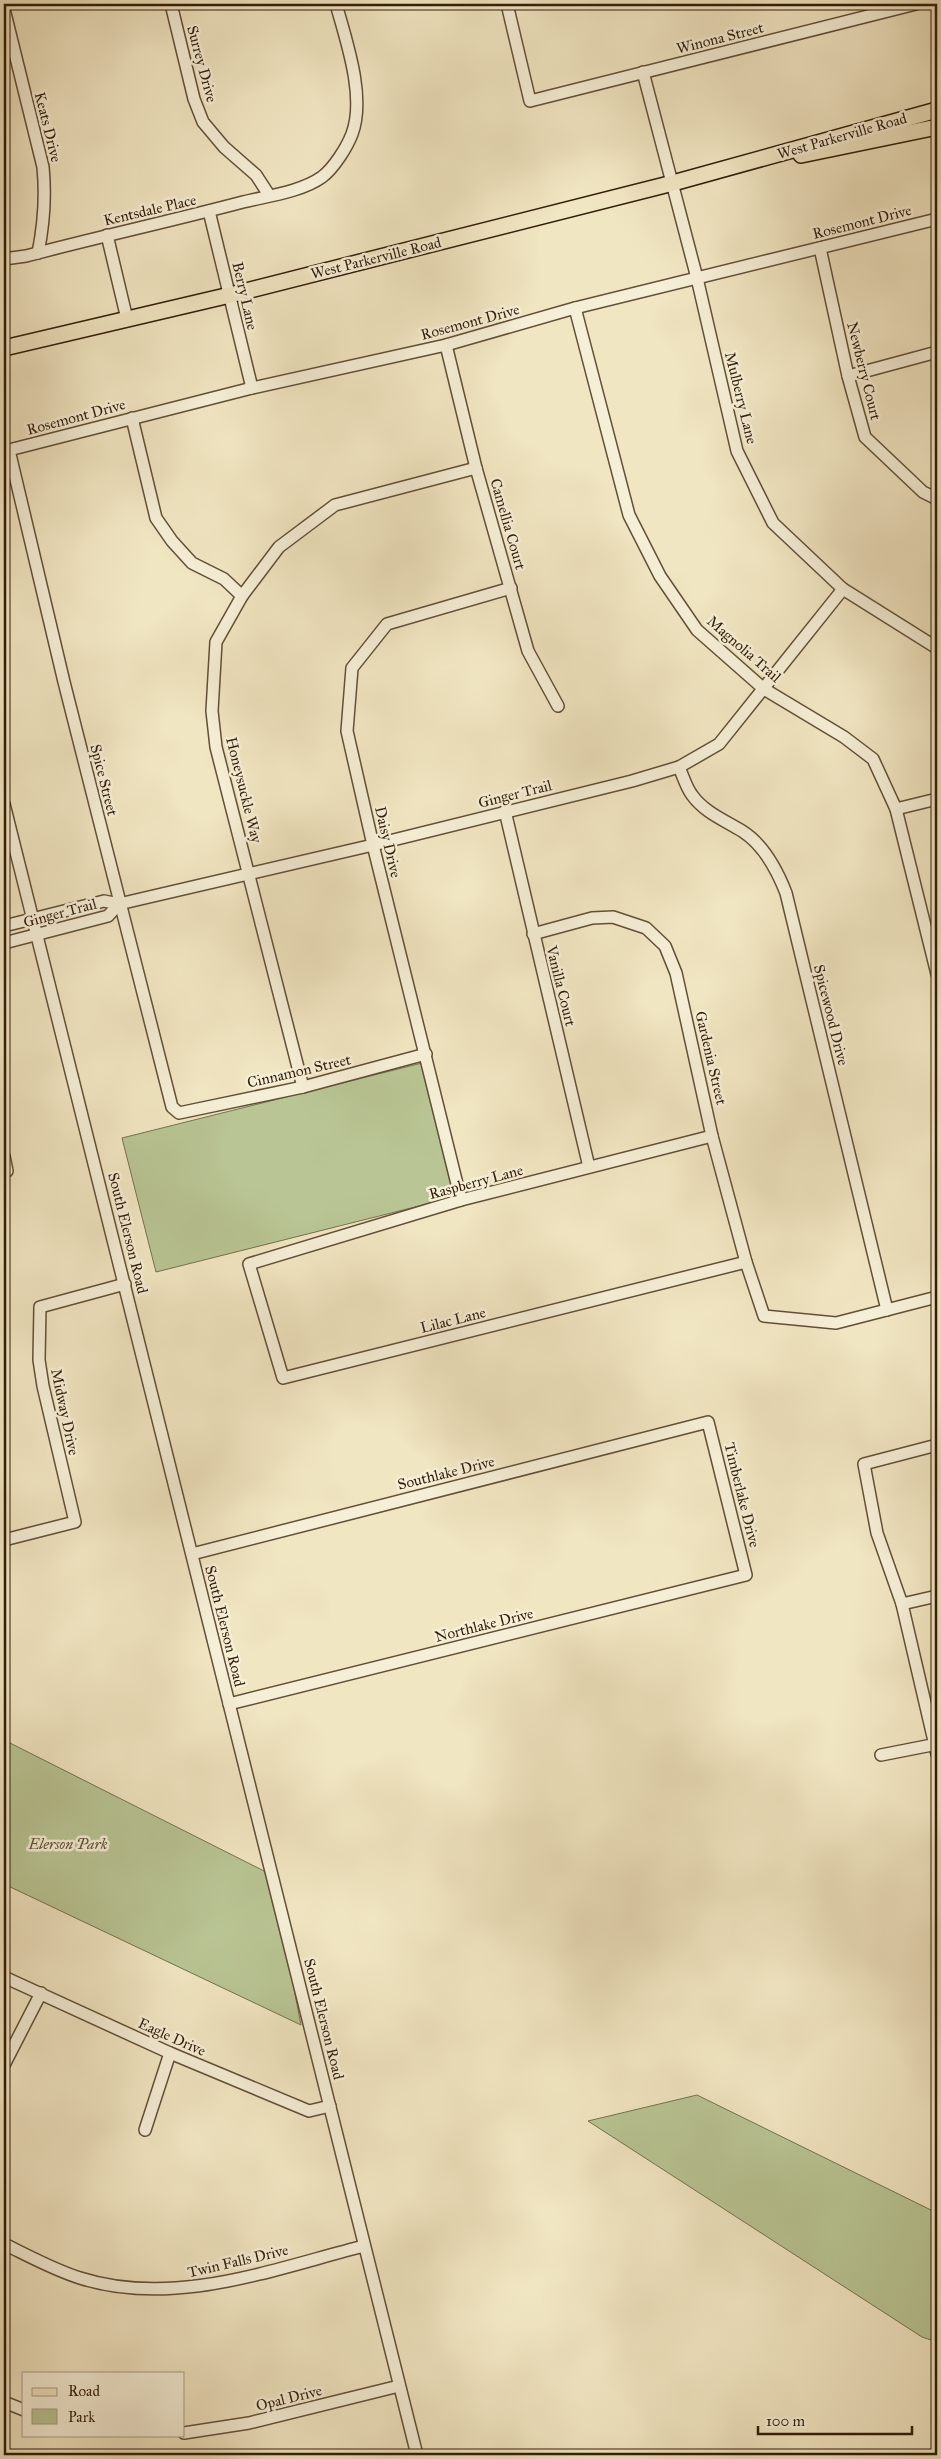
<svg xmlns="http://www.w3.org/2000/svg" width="941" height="2459" font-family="'IM FELL Great Primer',serif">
	<rect width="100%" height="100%" fill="#f1e6c2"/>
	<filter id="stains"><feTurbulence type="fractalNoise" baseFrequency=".004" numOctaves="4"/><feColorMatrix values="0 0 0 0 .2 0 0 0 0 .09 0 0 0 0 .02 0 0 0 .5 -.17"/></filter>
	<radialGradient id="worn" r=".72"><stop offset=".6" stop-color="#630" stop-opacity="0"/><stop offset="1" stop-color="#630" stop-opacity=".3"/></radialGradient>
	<g fill="#b9c594" stroke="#76714e">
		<polygon points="422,1063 455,1197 156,1272 122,1138"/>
		<polygon points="4,1740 272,1875 301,2025 4,1884"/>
		<polygon points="697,2095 937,2213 937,2342 922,2337 588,2121"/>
	</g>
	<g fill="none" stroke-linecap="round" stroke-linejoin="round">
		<g stroke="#624f37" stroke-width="14">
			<g id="minor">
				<polyline points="171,4 194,99 203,122 224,147 256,175 269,195"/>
				<polyline points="507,4 530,101 916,4"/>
				<path d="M4,9L43,167C46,197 44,223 38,253"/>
				<polyline points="643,72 697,278 737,451 773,523 843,589 937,648"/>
				<polyline points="209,211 252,388"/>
				<polyline points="107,235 127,319"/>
				<polyline points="820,248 848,376 865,437 923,492 937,499"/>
				<path d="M4,259L26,256C98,237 171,221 243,202C267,196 301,192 322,177C334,168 347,147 352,134C366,97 346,40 336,4"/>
				<polyline points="575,308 629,515 660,576 697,630 764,689 844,737 873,759 896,809 937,974"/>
				<polyline points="446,345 476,468 528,651 558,706"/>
				<polyline points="848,376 937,352"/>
				<polyline points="132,418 156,518 172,541 192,563 224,579 242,596"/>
				<path d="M679,767C683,776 686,787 692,795C704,812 724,820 742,831C763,844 777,870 786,893L887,1310"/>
				<polyline points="4,804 417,2455"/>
				<polyline points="896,809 937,799"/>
				<polyline points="505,811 589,1167"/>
				<polyline points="4,926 104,901 119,904 373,845 632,781 679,767 719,744 843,589"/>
				<polyline points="533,934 592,918 613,917 646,928 665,946 676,973 712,1136 746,1262 764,1316 836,1323 937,1297"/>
				<polyline points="4,943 108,916 119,904"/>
				<polyline points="426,1054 303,1087 179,1113 172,1107 64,682 9,450 252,388 446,345 575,308 937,219"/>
				<polyline points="303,1087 216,747 212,711 216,642 242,596 279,547 335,505 476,468"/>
				<polyline points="712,1136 461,1200 249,1264 283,1378 746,1262"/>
				<polyline points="4,1156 7,1171 4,1171"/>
				<polyline points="461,1200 373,845 347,731 352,668 387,624 511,588"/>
				<polyline points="937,1445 864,1464 877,1533 902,1604 937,1754"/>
				<polyline points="4,1540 75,1522 43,1386 39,1360 40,1307 125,1284"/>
				<polyline points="192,1554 708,1422 746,1575 229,1704"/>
				<polyline points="902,1604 937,1596"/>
				<polyline points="881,1755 937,1744"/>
				<polyline points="4,1977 170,2053 309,2111 330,2106"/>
				<polyline points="4,2065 41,1993"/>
				<polyline points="145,2130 170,2053"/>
				<path d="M4,2244C29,2256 54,2270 80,2278C174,2308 273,2269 364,2246"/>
				<polyline points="4,2402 24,2410"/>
				<polyline points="184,2433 249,2423 399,2386"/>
			</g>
		</g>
		<g stroke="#321d09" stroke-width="18">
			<g id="major">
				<polyline points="801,155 937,127"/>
				<polyline points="4,348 230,295 673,183 937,110"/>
			</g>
		</g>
		<use href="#minor" stroke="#f6efd7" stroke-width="11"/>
		<use href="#major" stroke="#f1e6c2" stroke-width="15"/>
	</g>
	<g text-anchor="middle" stroke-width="5" stroke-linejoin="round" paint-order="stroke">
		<g font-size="15" fill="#321d09" stroke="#f6efd7">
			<text transform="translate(720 38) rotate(-14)" y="5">Winona Street</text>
			<text transform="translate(202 64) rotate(75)" y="5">Surrey Drive</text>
			<text transform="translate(48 127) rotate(76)" y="5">Keats Drive</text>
			<text transform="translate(842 136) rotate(-16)" y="5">West Parkerville Road</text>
			<text transform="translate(150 210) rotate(-13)" y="5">Kentsdale Place</text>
			<text transform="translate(862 222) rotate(-14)" y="5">Rosemont Drive</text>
			<text transform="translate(376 258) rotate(-14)" y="5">West Parkerville Road</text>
			<text transform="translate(245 296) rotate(77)" y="5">Berry Lane</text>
			<text transform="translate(470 322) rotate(-15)" y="5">Rosemont Drive</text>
			<text transform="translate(864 371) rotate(76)" y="5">Newberry Court</text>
			<text transform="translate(741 398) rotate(76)" y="5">Mulberry Lane</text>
			<text transform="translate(76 417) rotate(-15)" y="5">Rosemont Drive</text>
			<text transform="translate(508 524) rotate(74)" y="5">Camellia Court</text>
			<text transform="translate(744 649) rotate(41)" y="5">Magnolia Trail</text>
			<text transform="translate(104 780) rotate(76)" y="5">Spice Street</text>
			<text transform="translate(244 790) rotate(76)" y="5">Honeysuckle Way</text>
			<text transform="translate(515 794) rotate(-14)" y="5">Ginger Trail</text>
			<text transform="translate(388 842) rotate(77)" y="5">Daisy Drive</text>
			<text transform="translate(60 913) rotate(-15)" y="5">Ginger Trail</text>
			<text transform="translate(561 986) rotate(76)" y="5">Vanilla Court</text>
			<text transform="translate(831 1015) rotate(76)" y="5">Spicewood Drive</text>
			<text transform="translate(711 1058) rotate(77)" y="5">Gardenia Street</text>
			<text transform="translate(299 1071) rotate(-13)" y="5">Cinnamon Street</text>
			<text transform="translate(476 1182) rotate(-15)" y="5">Raspberry Lane</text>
			<text transform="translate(128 1233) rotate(76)" y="5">South Elerson Road</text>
			<text transform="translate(453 1320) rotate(-14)" y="5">Lilac Lane</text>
			<text transform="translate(65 1412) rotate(78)" y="5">Midway Drive</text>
			<text transform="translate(446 1473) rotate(-14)" y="5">Southlake Drive</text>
			<text transform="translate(742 1495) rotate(76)" y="5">Timberlake Drive</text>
			<text transform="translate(484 1625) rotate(-14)" y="5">Northlake Drive</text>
			<text transform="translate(225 1626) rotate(76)" y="5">South Elerson Road</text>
			<text transform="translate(324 2019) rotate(76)" y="5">South Elerson Road</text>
			<text transform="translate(172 2037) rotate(24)" y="5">Eagle Drive</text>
			<text transform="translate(238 2261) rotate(-13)" y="5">Twin Falls Drive</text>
			<text transform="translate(289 2398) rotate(-14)" y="5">Opal Drive</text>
		</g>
		<g font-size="15" font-style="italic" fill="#5a4f33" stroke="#f6efd7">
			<text x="68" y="1849">Elerson Park</text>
		</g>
	</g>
	<rect width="941" height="2459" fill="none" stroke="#f1e6c2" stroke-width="20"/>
	<rect x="5" y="5" width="931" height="2449" fill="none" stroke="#321d09" stroke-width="2.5"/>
	<rect x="10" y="10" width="921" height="2439" fill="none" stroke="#321d09"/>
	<rect x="22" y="2372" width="162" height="65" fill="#f6efd7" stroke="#a89b85"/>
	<rect x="32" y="2388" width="25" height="8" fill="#f1e6c2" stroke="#a89b85"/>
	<text x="68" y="2396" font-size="15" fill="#321d09">Road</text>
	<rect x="32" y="2409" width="25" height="15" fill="#b9c594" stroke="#a89b85"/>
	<text x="68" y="2422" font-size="15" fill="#321d09">Park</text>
	<path d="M758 2426v8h154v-8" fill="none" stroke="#321d09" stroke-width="2.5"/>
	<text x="766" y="2426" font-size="15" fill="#321d09" stroke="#f6efd7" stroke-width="4" paint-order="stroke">100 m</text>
	<rect width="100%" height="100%" filter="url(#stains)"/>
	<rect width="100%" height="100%" fill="url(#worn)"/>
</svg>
